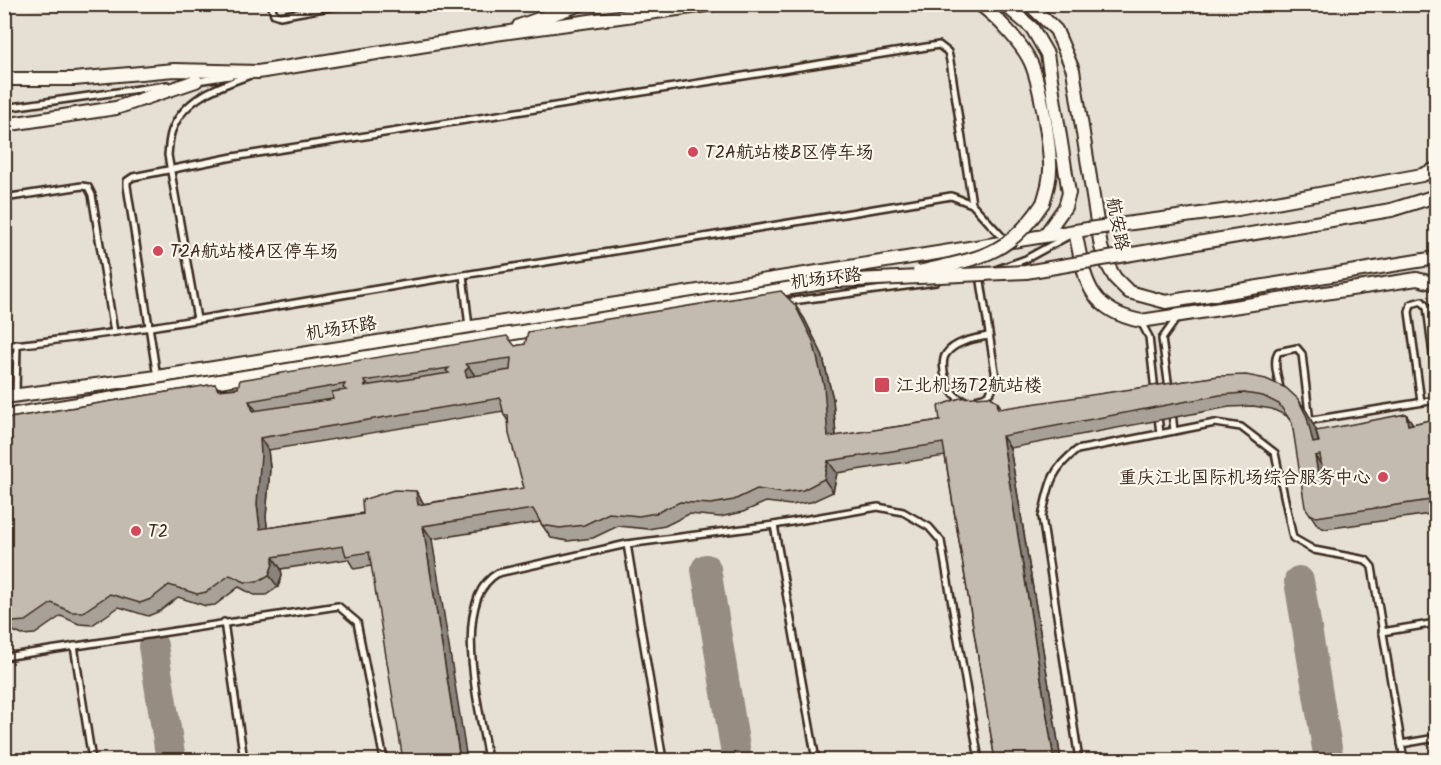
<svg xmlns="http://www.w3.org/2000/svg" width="1441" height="765" font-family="Kalam,'LXGW WenKai TC',sans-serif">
	<rect width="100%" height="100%" fill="#f3efe4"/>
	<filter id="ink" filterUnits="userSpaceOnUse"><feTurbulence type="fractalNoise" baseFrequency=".0167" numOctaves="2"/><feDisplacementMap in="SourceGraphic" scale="12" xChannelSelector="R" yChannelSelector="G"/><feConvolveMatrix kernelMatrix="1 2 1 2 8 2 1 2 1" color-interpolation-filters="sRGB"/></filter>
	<g filter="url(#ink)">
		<polygon fill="#e5dfd4" points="76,4 1436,5 1436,760 5,760 4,15"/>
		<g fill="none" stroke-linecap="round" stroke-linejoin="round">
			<g stroke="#978c81" stroke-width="30">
				<polyline points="706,569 737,760"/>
				<polyline points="1299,581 1329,760"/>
				<polyline points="153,646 171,760"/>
			</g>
			<g stroke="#3b2a1e" stroke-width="10">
				<g id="service">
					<polyline points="271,4 274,14 280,16 346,4"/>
					<polyline points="197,81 230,76"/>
					<polyline points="4,108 167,85"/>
					<polyline points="4,198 82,186 88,187 92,195 114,332"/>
					<polyline points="998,269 1026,259 1068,236"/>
					<polyline points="463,275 469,327"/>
					<polyline points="785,302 936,282"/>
					<path d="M197,319L168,155C169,147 169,135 173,128C186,97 220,86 248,76"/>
					<polyline points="1141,322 1149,337 1155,391"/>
					<polyline points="506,344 532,340"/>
					<path d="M4,346C142,332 278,305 414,283C593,254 772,227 951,196L972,204L1005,240"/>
					<polyline points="157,377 127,186 127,181 133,177 233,157 939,45 948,52 950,61 972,204"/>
					<polyline points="1169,388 1162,339 1177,318"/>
					<path d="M1281,393C1279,380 1272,364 1278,352L1297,348L1302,354L1310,422"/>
					<polyline points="16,394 17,344"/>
					<path d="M979,398C991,396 993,389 996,378L980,275"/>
					<path d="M964,400C949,399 938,365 946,354C955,341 974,339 988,336"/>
					<polyline points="1421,402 1409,312 1411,304 1422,301 1427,307 1436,379"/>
					<polyline points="1172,412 1174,431"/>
					<polyline points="1158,416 1160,434"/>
					<polyline points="1306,421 1436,400"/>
					<polyline points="774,525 816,760"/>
					<polyline points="627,544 663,760"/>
					<polyline points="224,622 244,760"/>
					<polyline points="1382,632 1436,623"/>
					<polyline points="74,646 92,760"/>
					<polyline points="4,657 338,606 357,622 384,760"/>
					<polyline points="1401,744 1436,738"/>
					<path d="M488,760C481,713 449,600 498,573L627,544L774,525L878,507L903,512L929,527L941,541L979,760"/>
					<path d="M1079,760L1042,517C1049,486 1050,470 1077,450L1215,423L1241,427L1275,453L1293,538L1314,550L1366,560L1372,567L1404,760"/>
				</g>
			</g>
			<g stroke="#3b2a1e" stroke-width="16">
				<g id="tertiary">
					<path d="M979,4C997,17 1022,43 1031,63C1040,84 1049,139 1050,163C1051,177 1047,190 1043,203"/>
					<polyline points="1004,4 1032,28 1047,54 1069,193 1065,207 1045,235"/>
					<polyline points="1029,4 1056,30 1073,70 1101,247 1107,264 1115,278 1129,292 1166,302 1436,258"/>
					<polyline points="519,26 581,4"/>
					<polyline points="4,79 74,79 174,70 258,72 495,34 714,4"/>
					<polyline points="4,125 116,108 196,81"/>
					<polyline points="1391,210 1436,196"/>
					<polyline points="1110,226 1238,209 1422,175 1436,169"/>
					<path d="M1075,231C1085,278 1086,310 1141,321L1417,279L1436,284"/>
					<polyline points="4,397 157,377 1088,229"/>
				</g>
			</g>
			<use href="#service" stroke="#fbf7ec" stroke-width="5"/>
			<use href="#tertiary" stroke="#fbf7ec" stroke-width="12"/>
			<g stroke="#3b2a1e" stroke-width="16" stroke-linecap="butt">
				<g id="tertiary-bridge">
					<polyline points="1088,229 1110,226"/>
					<path d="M919,272C977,258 1008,257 1043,203"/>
					<polyline points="4,416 835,281 1026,272 1391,210"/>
				</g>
			</g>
			<use href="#tertiary-bridge" stroke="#fbf7ec" stroke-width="12"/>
		</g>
		<path fill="#a8a197" stroke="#3b2a1e" stroke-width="1.5" fill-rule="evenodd" d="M804,318L822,354L833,399L836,436L940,420L1002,409L1219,376L1307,412L1316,430L1317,436L1406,414L1413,424L1434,419L1437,412V513L1325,529L1318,526L1310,514L1292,423L1287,416L1272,409L1253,406L1229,407L1010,448L1061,760H995L945,456L837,473L833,492L811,502L791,505L766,502L743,512L720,517L689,514L665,526L648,529L618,526L593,538L568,541L551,538L540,522L432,539L371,566L354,569L348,559L281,569L282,576L278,587L266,595H254L239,587L215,605L206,606L178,597L160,611L148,616L119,607L92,625L79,624L61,616L35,634L22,635L4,627V419L215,384L219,389L238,388L515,346ZM503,411L504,415L508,421L524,488L267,528L266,517L270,468L268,450Z"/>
		<g fill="#88837b" stroke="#3b2a1e" stroke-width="1.5">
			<polygon points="795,305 804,318 822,354 833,399 837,450 828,437"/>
			<polygon points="469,367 478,380 467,377 465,371"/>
			<polygon points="1298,399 1307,412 1316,430 1321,456 1313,443"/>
			<polygon points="249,401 258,413 253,411"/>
			<polygon points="997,401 1005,414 998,409"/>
			<polygon points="1406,414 1415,427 1408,425"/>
			<polygon points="1002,436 1010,448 1061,760 1054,760"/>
			<polygon points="260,438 268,450 270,468 266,517 269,542 260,529 257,504"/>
			<polygon points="1315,456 1324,469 1327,487 1318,474"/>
			<polygon points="828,461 837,473 833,492 824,479"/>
			<polygon points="416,491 424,504 427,518 418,505"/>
			<polygon points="423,526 432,539 467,760 460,760"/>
			<polygon points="273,557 281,569 282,576 278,587 269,575"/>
		</g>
		<path fill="#c3bbb0" stroke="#3b2a1e" stroke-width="1.5" fill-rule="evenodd" d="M781,291L795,305L813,341L824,386L828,437L940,420L938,406L960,398L989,396L997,401L998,409L1219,376L1246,375L1266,379L1286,388L1298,399L1307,417L1313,443L1319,442L1316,431L1406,414L1408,425L1434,419L1433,413L1437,412V424L1435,425L1437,434V499L1316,517L1310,514L1305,507L1292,423L1279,404L1263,396L1244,393L1220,395L1002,436L1054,760H995L943,443L828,461L824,479L803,490L783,493L757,489L734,500L711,504L680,502L656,513L639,516L609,513L584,525L560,528L542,525L533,509L423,526L460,760H403L369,552L346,556L343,546L273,557V564L269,575L257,582H245L230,575L206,592L197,594L169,585L151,599L140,603L110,594L83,612H71L52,603L26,621L13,622L4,619V419L215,384L218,390L238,388L240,380L507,336L515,346L525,344L528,332ZM511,358L510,370L467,377L465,371L469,367L466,364ZM449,368L446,371L449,373L364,386L367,384L364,381ZM345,384L343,388L346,390L332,392L333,399L253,411L249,401ZM500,398L504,415H508L509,434L524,488L418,505L416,491L394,490L362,500L363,514L260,529L257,504L261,455L260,438ZM1320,455L1323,473L1318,474L1315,456Z"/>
	</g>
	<g fill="#d1495b" stroke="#fbf7ec" stroke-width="2">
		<circle cx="693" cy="152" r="6"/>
		<circle cx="158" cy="251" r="6"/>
		<rect x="874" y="377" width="16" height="16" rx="3"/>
		<circle cx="1383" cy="477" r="6"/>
		<circle cx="136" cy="531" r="6"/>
	</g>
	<g text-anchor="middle" stroke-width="4.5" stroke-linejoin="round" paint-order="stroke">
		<g font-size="18" fill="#3b2a1e" stroke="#fbf7ec" text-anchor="start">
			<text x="705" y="158">T2A航站楼B区停车场</text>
			<text x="170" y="257">T2A航站楼A区停车场</text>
			<text x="896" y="391">江北机场T2航站楼</text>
			<text x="1371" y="483" text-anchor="end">重庆江北国际机场综合服务中心</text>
			<text x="148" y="537">T2</text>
		</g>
		<g font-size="18" fill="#3b2a1e" stroke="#fbf7ec">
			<text transform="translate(1118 224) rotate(79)" y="6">航安路</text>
			<text transform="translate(826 278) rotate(-7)" y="6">机场环路</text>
			<text transform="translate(341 328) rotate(-9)" y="6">机场环路</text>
		</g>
	</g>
	<rect width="1441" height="765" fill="none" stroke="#fbf7ec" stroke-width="24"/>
	<rect x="12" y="12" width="1417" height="741" fill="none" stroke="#3b2a1e" stroke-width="2" filter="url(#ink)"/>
</svg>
